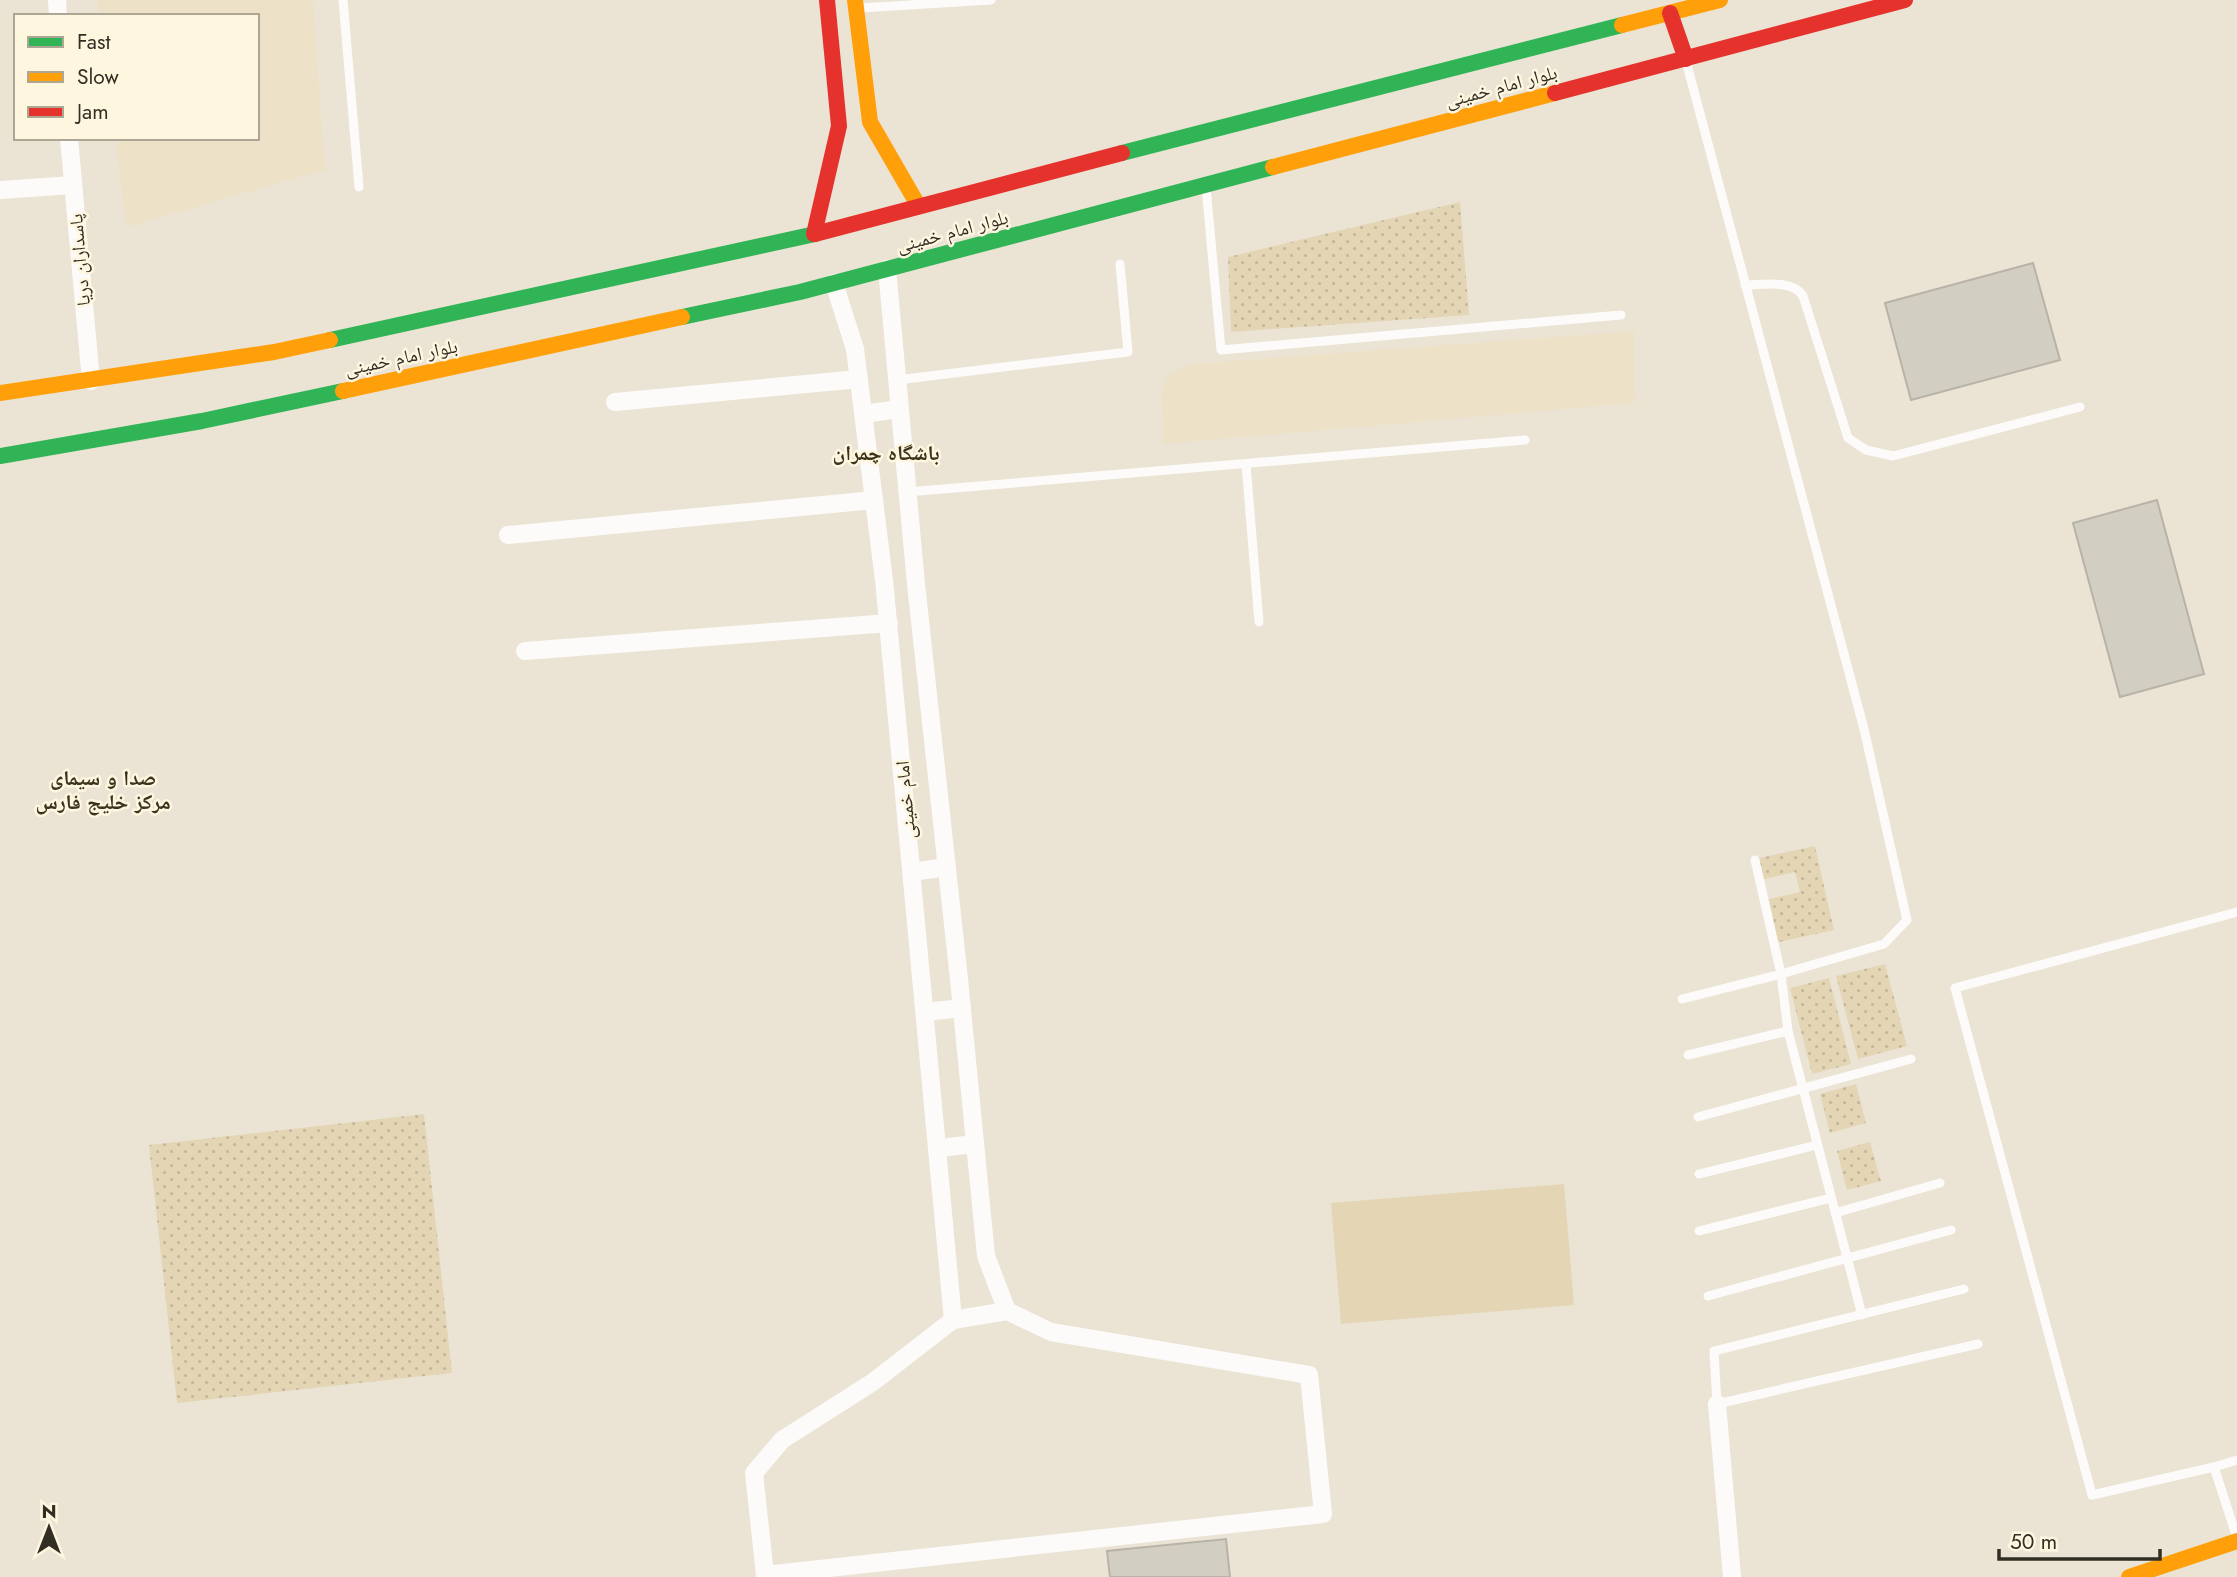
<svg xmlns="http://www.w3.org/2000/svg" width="2237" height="1577" font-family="Jost,'Noto Naskh Arabic',sans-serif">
	<defs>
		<pattern id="grass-dots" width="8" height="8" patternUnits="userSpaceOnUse" patternTransform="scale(1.75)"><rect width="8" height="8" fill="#e4d6b5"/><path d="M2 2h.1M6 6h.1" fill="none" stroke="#c4b89c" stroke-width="1.8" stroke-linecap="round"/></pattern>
	</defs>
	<rect width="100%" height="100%" fill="#ebe4d5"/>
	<g fill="#ede2c8">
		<polygon points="97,0 313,0 325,170 126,227 115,138 257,138 257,16 99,16"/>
		<polygon points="1634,331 1635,403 1164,444 1161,390 1169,374 1191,364"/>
	</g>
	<g fill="url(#grass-dots)">
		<polygon points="1460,202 1469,315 1231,332 1228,257"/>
		<polygon points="1815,846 1834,930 1774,943 1765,900 1800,892 1795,872 1760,880 1755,859"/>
		<polygon points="1885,964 1907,1046 1858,1059 1836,976"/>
		<polygon points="1829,978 1851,1064 1812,1074 1790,988"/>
		<polygon points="1856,1084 1866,1123 1830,1133 1820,1094"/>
		<polygon points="424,1114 452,1373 177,1403 149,1145"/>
		<polygon points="1870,1142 1881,1181 1847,1190 1837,1151"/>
	</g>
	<polygon fill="#e4d6b5" points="1564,1184 1574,1305 1341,1324 1331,1203"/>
	<g fill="#d3cec2" stroke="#b8b2a7" stroke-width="2">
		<polygon points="2033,263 2060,360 1911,400 1885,303"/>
		<polygon points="2157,500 2204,674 2120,697 2073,523"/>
		<polygon points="1226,1539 1230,1577 1110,1577 1107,1551"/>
	</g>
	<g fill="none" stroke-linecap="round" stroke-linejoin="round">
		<g stroke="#fcfbf9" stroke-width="9">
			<polyline points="343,0 359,187"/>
			<polyline points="860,8 991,0"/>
			<polyline points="1686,61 1864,729 1907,920 1884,944 1781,974 1788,1031 1862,1315"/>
			<polyline points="1206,187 1221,350 1621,315"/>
			<path d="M1745,285C1763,285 1792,279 1803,296L1848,438L1866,450L1893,456L2080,407"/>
			<polyline points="897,380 1128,352 1120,264"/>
			<polyline points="1246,464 1259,622"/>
			<polyline points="907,492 1525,440"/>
			<polyline points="1682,999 1781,974 1755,860"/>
			<polyline points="1688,1055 1788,1031"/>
			<polyline points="1698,1117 1911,1059"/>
			<polyline points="1699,1174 1817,1145"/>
			<polyline points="1835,1213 1940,1183"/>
			<polyline points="1699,1231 1831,1198"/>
			<polyline points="1964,1289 1714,1351 1717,1404 1978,1344"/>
			<polyline points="1708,1296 1951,1230"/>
			<polyline points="2237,1460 2214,1467 2237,1538"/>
			<polyline points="2214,1467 2092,1495 1955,988 2237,912"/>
		</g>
		<g stroke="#fcfbf9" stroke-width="18">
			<polyline points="57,0 58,16"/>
			<polyline points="69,138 91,381"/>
			<polyline points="0,190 73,185"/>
			<polyline points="887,269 916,584 959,979 986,1256 1007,1311"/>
			<polyline points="834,283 855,349 884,580 953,1320"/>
			<polyline points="615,402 859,379"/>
			<polyline points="863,414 899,409"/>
			<polyline points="508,535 874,500"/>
			<polyline points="525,651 889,623"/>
			<polyline points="912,872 946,867"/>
			<polyline points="925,1012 962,1008"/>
			<polyline points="939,1148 975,1144"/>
			<polygon points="1007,1311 1051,1332 1309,1375 1323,1514 765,1575 754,1473 782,1440 873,1382 953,1320"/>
			<polyline points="1717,1404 1732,1577"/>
		</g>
		<g stroke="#30b455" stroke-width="16">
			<polyline points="1122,153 1622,25"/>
			<polyline points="682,317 800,292 1273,167"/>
			<polyline points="330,340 815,234"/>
			<polyline points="0,456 202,421 343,391"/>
		</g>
		<g stroke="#ff9f0a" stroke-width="16">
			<polyline points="855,0 870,122 918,205"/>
			<polyline points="1622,25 1720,0"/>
			<polyline points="1273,167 1555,93"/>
			<polyline points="343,391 682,317"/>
			<polyline points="0,393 274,352 330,340"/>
			<polyline points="2129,1577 2237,1541"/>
		</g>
		<g stroke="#e5322d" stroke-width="16">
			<polyline points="1670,13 1686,59"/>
			<polyline points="1555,93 1905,0"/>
			<polyline points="814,234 839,126 827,0"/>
			<polyline points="815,234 1122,153"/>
		</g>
	</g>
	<g text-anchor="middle" stroke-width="5" stroke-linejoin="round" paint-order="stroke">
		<g font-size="19" fill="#322e24" stroke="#fff6e0">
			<text transform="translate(1501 86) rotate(-15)" y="7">بلوار امام خمینی</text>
			<text transform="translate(952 231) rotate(-15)" y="7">بلوار امام خمینی</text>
			<text transform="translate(79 260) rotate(-95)" y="7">پاسداران دریا</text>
			<text transform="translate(401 357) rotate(-12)" y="7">بلوار امام خمینی</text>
			<text transform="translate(905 800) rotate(-95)" y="7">امام خمینی</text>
		</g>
		<g font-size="21" font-weight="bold" fill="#3c331d" stroke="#fff6e0">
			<text x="886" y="460">باشگاه چمران</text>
			<text x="103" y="785">صدا و سیمای<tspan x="103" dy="24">مرکز خلیج فارس</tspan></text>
		</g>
	</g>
	<rect x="14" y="14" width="245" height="126" fill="#fff6e0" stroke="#ada695" stroke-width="2"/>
	<rect x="28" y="37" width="35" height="10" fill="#30b455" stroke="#ada695" stroke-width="2"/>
	<text x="77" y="49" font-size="21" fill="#322e24">Fast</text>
	<rect x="28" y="72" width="35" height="10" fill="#ff9f0a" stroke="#ada695" stroke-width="2"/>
	<text x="77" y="84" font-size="21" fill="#322e24">Slow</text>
	<rect x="28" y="107" width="35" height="10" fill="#e5322d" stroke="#ada695" stroke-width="2"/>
	<text x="77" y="119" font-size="21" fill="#322e24">Jam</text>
	<g transform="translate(49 1528)" stroke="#fff6e0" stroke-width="5" paint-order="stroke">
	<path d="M0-5L12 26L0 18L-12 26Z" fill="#322e24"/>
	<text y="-10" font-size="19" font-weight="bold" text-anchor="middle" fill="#322e24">N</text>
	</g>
	<path d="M1999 1549v10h161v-10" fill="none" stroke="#322e24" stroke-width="3.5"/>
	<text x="2010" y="1549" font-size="21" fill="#322e24" stroke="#fff6e0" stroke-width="5" paint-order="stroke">50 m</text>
</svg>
